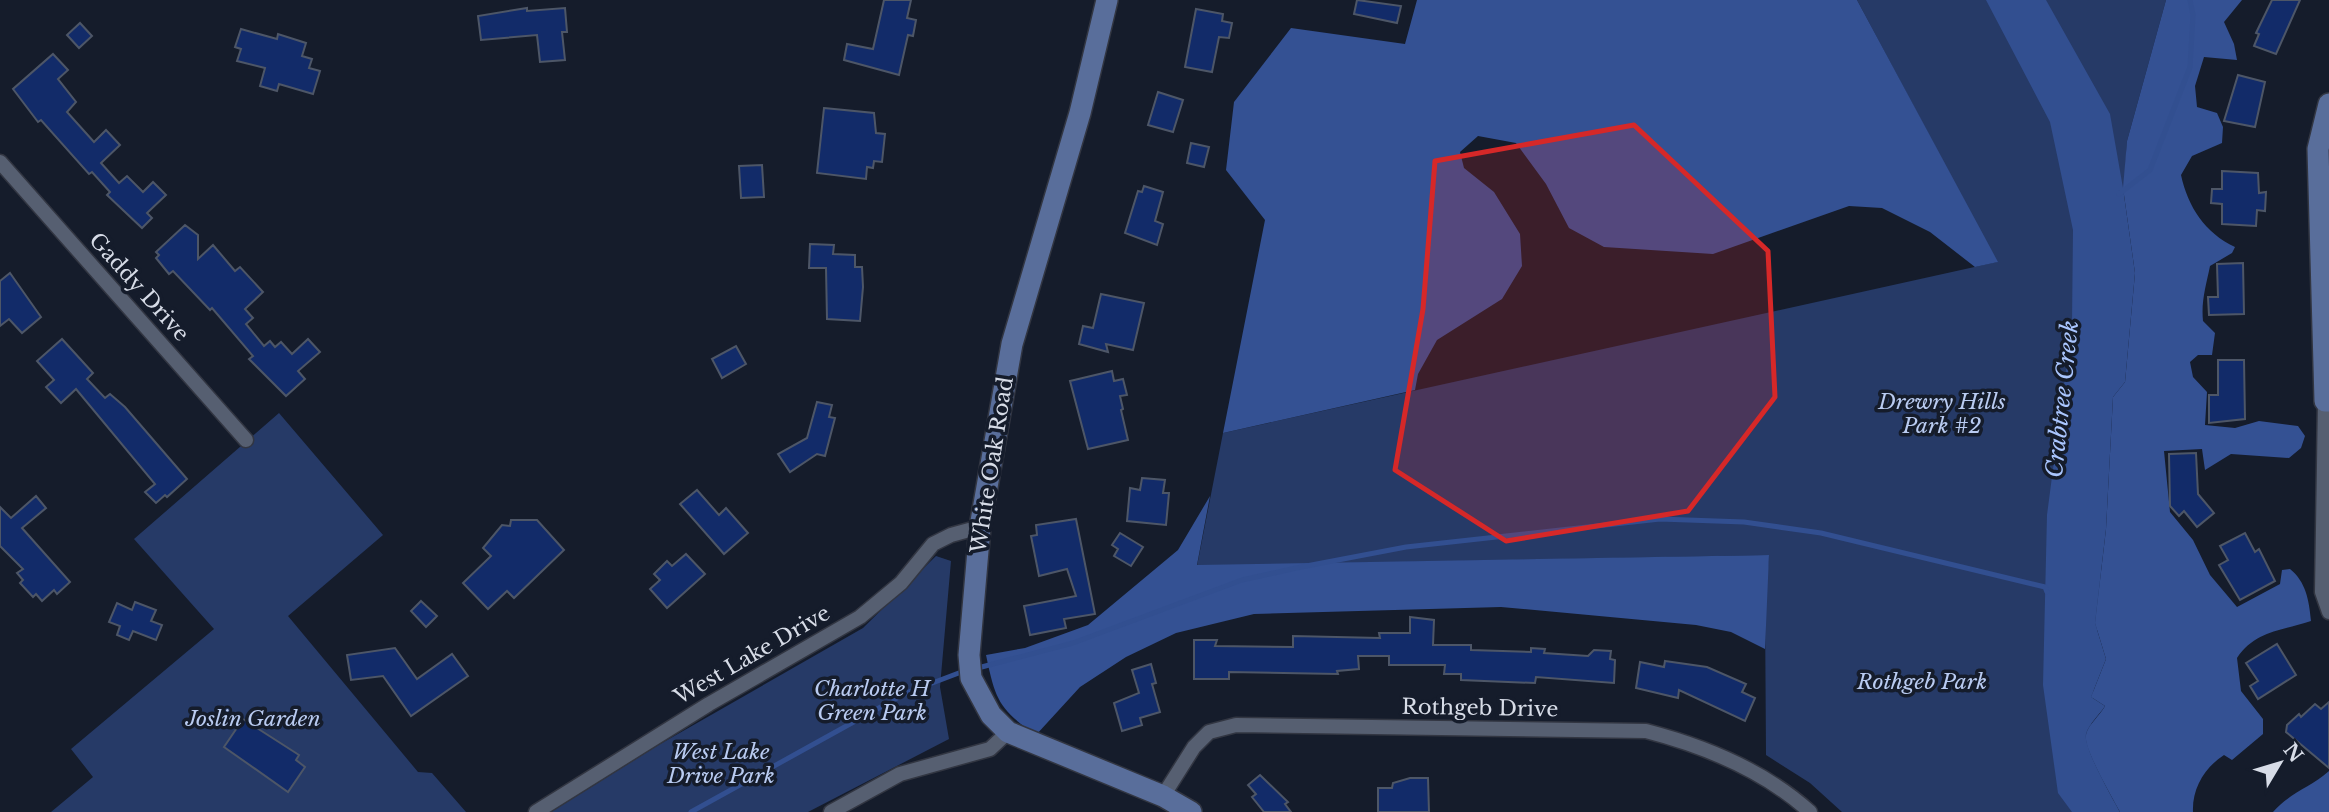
<svg xmlns="http://www.w3.org/2000/svg" width="2329" height="812" font-family="'Libre Baskerville',serif">
	<rect width="100%" height="100%" fill="#151c2b"/>
	<g fill="#263a67">
		<polygon points="1857,0 2166,0 2127,141 2086,812 1842,812 1810,783 1766,755 1765,605 1769,555 1197,566 1223,433 1997,262"/>
		<polygon points="279,413 383,535 288,616 418,772 432,773 466,812 51,812 93,777 71,749 214,629 134,539"/>
		<polygon points="936,556 951,561 940,687 949,739 808,812 551,812 655,747 863,628"/>
	</g>
	<g fill="#345193">
		<polygon points="1417,0 1857,0 1998,262 1975,267 1930,232 1882,208 1849,206 1713,254 1604,247 1569,228 1546,184 1516,143 1478,136 1460,152 1464,168 1494,192 1520,234 1522,266 1502,299 1437,340 1418,374 1415,390 1223,433 1265,220 1226,170 1234,102 1291,28 1405,44"/>
		<path d="M2166,0H2242L2224,22L2234,44L2237,60L2204,57L2195,86L2197,107L2217,113L2223,127L2222,143L2192,156L2181,175C2188,207 2205,233 2235,247L2232,253L2210,266C2206,286 2201,301 2203,321L2215,333L2212,355H2198L2190,362L2193,377L2207,392L2205,425L2235,428L2259,421L2298,426L2305,436L2301,448L2289,458L2231,454L2205,470L2202,449L2164,451L2170,512L2193,540L2210,575L2237,607L2280,584L2282,570L2290,569C2306,582 2309,600 2311,621C2282,631 2256,630 2237,658L2241,691L2263,719V734L2232,760L2224,755C2204,768 2192,789 2193,812H2120C2112,797 2083,748 2086,735C2088,725 2100,715 2105,706L2091,697L2106,659L2095,623L2106,529L2113,397L2125,382L2135,273L2123,188L2127,141Z"/>
		<path d="M1210,496L1197,565L1769,555L1765,649L1731,632L1696,625L1501,607L1254,614L1176,633L1126,657L1080,687L1036,735C998,709 995,698 986,655L1025,648L1088,625L1178,550Z"/>
		<path d="M2329,771V812H2273C2292,791 2310,788 2329,771Z"/>
	</g>
	<path fill="#324f90" d="M1986,0H2046L2110,114L2123,188L2135,273L2125,382L2113,397L2106,529L2095,623L2106,659L2091,697L2105,706C2100,714 2088,725 2086,734C2083,747 2112,797 2120,812H2072L2058,793L2043,685L2047,515L2072,324L2073,230L2050,122Z"/>
	<g fill="none" stroke-linecap="round" stroke-linejoin="round">
		<g stroke="#324f90" stroke-width="5">
			<polyline points="2119,194 2150,170 2190,67 2193,15 2190,0"/>
			<polyline points="974,669 1073,643 1242,580 1301,567 1406,547 1660,519 1744,522 1821,533 2045,587 2047,592"/>
			<polyline points="691,812 906,693 964,671"/>
		</g>
	</g>
	<g fill="#122b69" stroke="#4d5667" stroke-width="2">
		<polygon points="884,0 911,0 907,18 916,20 913,36 908,35 899,75 844,60 847,44 873,49"/>
		<polygon points="1357,0 1401,6 1397,23 1354,14"/>
		<polygon points="2272,0 2300,0 2276,54 2254,46 2259,34 2256,33"/>
		<polygon points="527,8 527,11 565,8 567,32 562,32 565,60 540,62 537,35 481,40 478,16"/>
		<polygon points="1196,9 1223,14 1222,21 1232,23 1229,38 1219,37 1212,72 1185,67"/>
		<polygon points="80,23 92,36 79,48 67,35"/>
		<polygon points="241,29 277,39 278,34 306,43 302,56 312,59 309,68 320,71 313,94 279,84 277,91 260,86 265,68 237,61 241,49 235,47"/>
		<polygon points="53,54 68,70 58,79 76,102 67,112 94,142 106,130 120,145 101,163 119,183 127,176 143,192 153,182 166,195 147,213 152,218 142,228 107,195 110,192 92,172 89,174 41,120 38,122 13,89"/>
		<polygon points="2238,75 2265,82 2255,127 2224,121"/>
		<polygon points="1158,92 1183,100 1173,132 1148,125"/>
		<polygon points="824,108 874,113 876,133 885,134 882,162 874,161 873,168 867,167 866,179 817,173"/>
		<polygon points="1191,143 1209,147 1204,167 1187,163"/>
		<polygon points="762,165 764,197 741,198 739,166"/>
		<polygon points="2222,171 2258,173 2259,193 2266,192 2265,211 2257,210 2256,226 2222,224 2222,204 2211,203 2212,189 2222,189"/>
		<polygon points="1144,186 1163,192 1155,221 1163,224 1157,245 1125,233 1138,191 1142,192"/>
		<polygon points="185,225 198,235 198,259 213,245 235,271 240,267 263,292 245,309 253,318 246,324 264,346 270,341 275,347 281,342 292,354 308,339 320,352 298,371 305,379 286,396 249,359 253,356 212,308 210,310 173,271 169,274 156,258 159,255 156,252"/>
		<polygon points="810,244 834,245 833,254 855,255 855,267 862,267 863,287 860,321 827,319 826,268 809,268"/>
		<polygon points="2243,263 2244,314 2209,315 2208,297 2218,297 2217,264"/>
		<polygon points="10,273 41,317 22,333 9,319 0,326 0,281"/>
		<polygon points="1101,294 1144,303 1133,350 1106,344 1108,352 1079,344 1083,326 1093,328"/>
		<polygon points="62,339 93,373 87,379 105,398 110,394 125,407 187,479 167,497 165,495 156,503 145,492 155,484 76,389 61,403 46,387 54,380 37,361"/>
		<polygon points="736,346 746,364 722,378 712,359"/>
		<polygon points="2218,360 2244,360 2245,419 2209,423 2209,395 2218,395"/>
		<polygon points="1112,371 1114,381 1123,379 1127,395 1120,396 1123,409 1121,410 1128,440 1088,449 1070,381"/>
		<polygon points="817,402 832,405 829,417 835,418 825,456 817,454 790,472 778,454 807,438"/>
		<polygon points="2196,453 2198,494 2214,513 2197,527 2184,511 2179,516 2170,506 2169,454"/>
		<polygon points="1142,478 1165,480 1163,493 1169,493 1166,525 1127,521 1130,488 1140,490"/>
		<polygon points="697,490 719,515 726,508 748,533 724,554 680,504"/>
		<polygon points="36,496 46,508 22,528 70,582 57,594 54,590 42,601 36,594 33,597 20,583 23,580 17,573 23,569 0,546 0,507 11,518"/>
		<polygon points="1076,519 1095,614 1064,619 1066,628 1030,635 1024,606 1076,596 1067,569 1039,576 1031,536 1037,535 1036,525"/>
		<polygon points="511,520 537,520 564,550 514,598 507,591 488,609 463,583 491,556 483,548 502,525 510,526"/>
		<polygon points="1120,533 1143,547 1131,566 1114,556 1118,549 1112,545"/>
		<polygon points="2245,533 2255,552 2259,549 2275,581 2240,600 2219,565 2228,560 2220,546"/>
		<polygon points="686,554 705,574 667,608 650,589 660,580 654,574 667,561 672,566"/>
		<polygon points="421,601 437,616 426,627 411,611"/>
		<polygon points="135,602 156,610 151,621 162,625 156,640 133,631 129,640 117,635 120,626 109,622 117,603 132,610"/>
		<polygon points="1410,617 1434,620 1433,645 1471,645 1471,650 1531,652 1531,648 1545,649 1544,653 1588,656 1594,650 1611,651 1610,659 1615,660 1614,683 1536,677 1535,683 1461,680 1461,674 1444,674 1445,665 1389,665 1389,656 1358,656 1359,669 1337,671 1338,674 1229,672 1229,679 1194,679 1194,640 1217,640 1215,646 1293,647 1293,636 1380,638 1379,633 1410,633"/>
		<polygon points="2277,644 2296,675 2258,699 2250,686 2258,681 2246,663"/>
		<polygon points="395,648 417,679 452,654 468,676 411,716 383,676 351,680 347,655"/>
		<polygon points="1665,661 1707,667 1746,684 1742,692 1755,698 1745,721 1679,690 1678,698 1636,688 1640,662 1664,667"/>
		<polygon points="1151,664 1156,683 1152,684 1160,712 1140,718 1142,725 1122,731 1114,703 1139,693 1132,670"/>
		<polygon points="2329,702 2329,768 2286,732 2287,725 2299,714 2301,717 2315,704 2321,709"/>
		<polygon points="243,719 299,755 296,760 305,767 288,792 224,747"/>
		<polygon points="1260,775 1288,802 1285,804 1291,812 1264,812 1252,797 1256,794 1248,785"/>
		<polygon points="1410,778 1428,778 1429,812 1378,812 1378,788 1392,788 1393,783"/>
	</g>
	<g fill="none" stroke-linecap="round" stroke-linejoin="round">
		<g stroke="#323642" stroke-width="17">
			<g id="street">
				<polyline points="0,162 246,440"/>
				<polyline points="2325,401 2322,592 2329,612"/>
				<path d="M1163,796L1194,747L1209,732L1236,725L1646,731C1704,746 1765,771 1810,812"/>
				<polyline points="536,812 709,704 860,617 901,583 933,544 951,535 980,527"/>
				<polyline points="831,812 900,774 990,749 1008,732"/>
			</g>
		</g>
		<g stroke="#323642" stroke-width="24">
			<g id="secondary">
				<polyline points="1107,0 1080,113 1012,344 980,527 969,655 971,678 991,715 1008,732 1163,796 1191,812"/>
				<polyline points="2329,104 2318,149 2325,401 2329,401"/>
			</g>
		</g>
		<use href="#street" stroke="#565f71" stroke-width="14"/>
		<use href="#secondary" stroke="#596e9b" stroke-width="21"/>
	</g>
	<path fill="#d62828" fill-opacity="0.2" stroke="#d62828" stroke-width="5" stroke-linejoin="round" d="M1634,125L1768,251L1775,397L1688,511L1506,541L1395,470L1423,309L1435,161Z"/>
	<g text-anchor="middle" stroke-width="7" stroke-linejoin="round" paint-order="stroke">
		<g font-size="21" fill="#d7dce7" stroke="#151c2b">
			<text transform="translate(139 287) rotate(48)" y="7">Gaddy Drive</text>
			<text transform="translate(992 465) rotate(-81)" y="7">White Oak Road</text>
			<text transform="translate(752 655) rotate(-30)" y="7">West Lake Drive</text>
			<text transform="translate(1480 708) rotate(1)" y="7">Rothgeb Drive</text>
		</g>
		<g font-size="21" font-style="italic" fill="#b9cbf1" stroke="#151c2b">
			<text x="1942" y="409">Drewry Hills<tspan x="1942" dy="24">Park #2</tspan></text>
			<text x="1922" y="689">Rothgeb Park</text>
			<text x="872" y="696">Charlotte H<tspan x="872" dy="24">Green Park</tspan></text>
			<text x="253" y="726">Joslin Garden</text>
			<text x="721" y="759">West Lake<tspan x="721" dy="24">Drive Park</tspan></text>
		</g>
		<g font-size="23" font-style="italic" fill="#aac6ff" stroke="#151c2b">
			<text transform="translate(2062 399) rotate(-84)" y="8">Crabtree Creek</text>
		</g>
	</g>
	<g transform="translate(2280 763) rotate(52)" stroke="#151c2b" stroke-width="5" paint-order="stroke">
	<path d="M0-5L12 26L0 18L-12 26Z" fill="#d7dce7"/>
	<text y="-10" font-size="19" font-weight="bold" text-anchor="middle" fill="#d7dce7">N</text>
	</g>
</svg>
